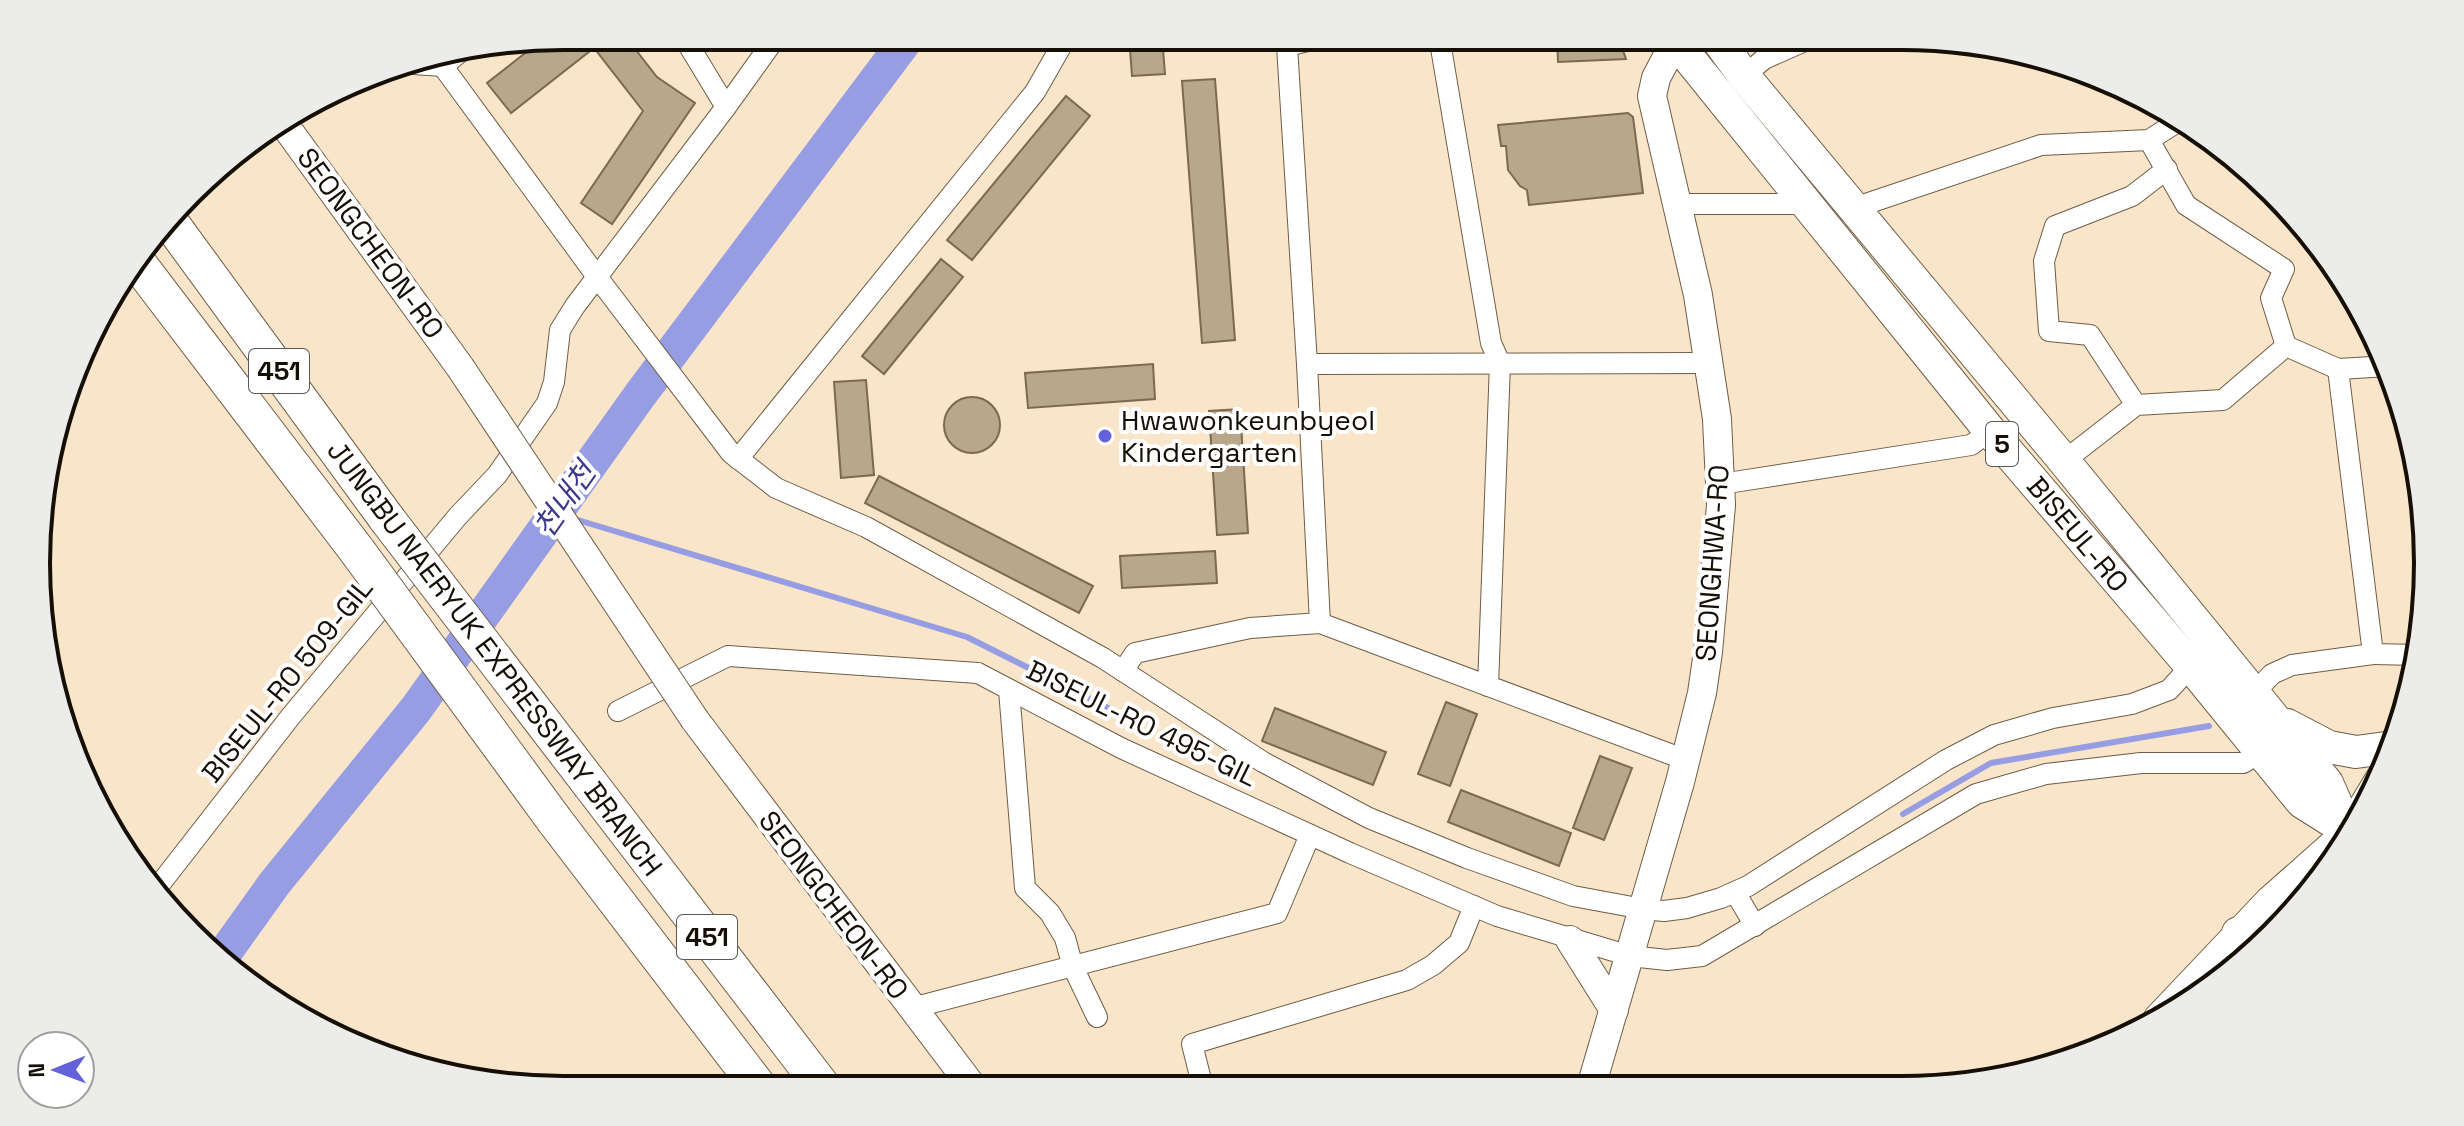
<svg xmlns="http://www.w3.org/2000/svg" width="2464" height="1126" font-family="'Space Grotesk','Noto Sans KR',sans-serif">
	<rect width="100%" height="100%" fill="#f9e5c9"/>
	<g fill="none" stroke-linecap="round" stroke-linejoin="round">
		<g stroke="#979de3" stroke-width="6">
			<polyline points="571,518 967,637 1130,719"/>
			<polyline points="1903,814 1991,763 2209,726"/>
		</g>
		<polyline stroke="#979de3" stroke-width="34" points="219,961 274,884 416,709 640,395 909,36"/>
	</g>
	<g fill="#b9a78c" stroke="#7b6950" stroke-width="2">
		<polygon points="563,36 625,36 657,77 695,103 612,224 581,203 643,111 594,48 511,113 487,83 543,39"/>
		<polygon points="1129,36 1162,36 1165,74 1132,76"/>
		<polygon points="1557,36 1618,36 1626,59 1558,62"/>
		<polygon points="1215,79 1235,340 1202,343 1182,81"/>
		<polygon points="1066,96 1090,116 972,260 947,240"/>
		<polygon points="1628,113 1633,117 1643,193 1529,205 1527,190 1520,186 1508,170 1506,146 1501,146 1498,125"/>
		<polygon points="941,259 963,277 884,374 862,356"/>
		<polygon points="1153,364 1155,399 1028,408 1025,373"/>
		<polygon points="866,380 874,475 841,478 834,382"/>
		<circle cx="972" cy="425" r="28"/>
		<polygon points="1240,409 1248,533 1217,535 1209,411"/>
		<polygon points="879,476 1093,586 1079,613 865,503"/>
		<polygon points="1215,551 1217,583 1122,588 1120,556"/>
		<polygon points="1446,702 1477,714 1450,786 1418,774"/>
		<polygon points="1275,708 1386,752 1373,785 1262,741"/>
		<polygon points="1600,756 1632,768 1604,840 1573,828"/>
		<polygon points="1461,790 1571,833 1559,866 1448,822"/>
	</g>
	<g fill="none" stroke-linecap="round" stroke-linejoin="round">
		<g stroke="#6e5d45" stroke-width="22">
			<g id="street">
				<polyline points="683,36 726,107"/>
				<polyline points="1279,36 1287,46 1307,364 1320,623"/>
				<polyline points="1439,36 1491,343 1500,363 1488,686"/>
				<polyline points="1287,46 1328,36"/>
				<polyline points="436,57 598,278 731,453 776,488 866,527 1103,658 1263,762 1369,818 1467,858 1573,896 1643,909 1664,911 1687,908 1721,898 1748,886 1946,760 1994,735 2053,718 2132,704 2169,690 2191,666"/>
				<polyline points="385,68 399,63 443,66 459,53"/>
				<polyline points="1744,76 1764,59 1816,36"/>
				<polyline points="284,123 308,104 343,87"/>
				<polyline points="2149,140 2186,205 2284,269 2271,298 2286,346"/>
				<polyline points="1677,204 1806,204"/>
				<polyline points="1854,208 2041,145 2149,140 2182,119"/>
				<polyline points="1307,364 1708,363"/>
				<polyline points="2136,405 2090,335 2049,331 2044,261 2055,226 2132,196 2167,169"/>
				<polyline points="738,459 1035,92 1067,36"/>
				<polyline points="2064,461 2136,405 2223,400 2286,346 2338,369 2389,366"/>
				<polyline points="1721,484 1971,445 1990,431"/>
				<polyline points="2373,654 2419,655"/>
				<polyline points="1123,671 1135,653 1250,628 1320,623 1686,760"/>
				<polyline points="1009,690 1025,888 1050,913 1065,938 1073,967 1097,1017"/>
				<polyline points="2254,693 2272,674 2292,665 2373,654 2338,369"/>
				<polyline points="618,711 728,656 978,673 1121,748 1350,853 1497,916 1630,956 1667,960 1702,956 1976,794 2046,774 2141,763 2243,763 2271,746"/>
				<polyline points="157,888 291,716 458,516 497,475 547,403 554,382 560,330 575,306 726,107 777,36"/>
				<polyline points="1735,892 1755,926"/>
				<polyline points="912,1008 1277,913 1310,835"/>
				<polyline points="1203,1088 1192,1044 1407,980 1433,965 1459,943 1474,906"/>
			</g>
		</g>
		<g stroke="#6e5d45" stroke-width="30">
			<g id="secondary">
				<polyline points="281,120 460,367"/>
				<polyline points="695,720 974,1089"/>
				<polyline points="1570,940 1614,1010"/>
				<polyline points="2158,1018 2269,901 2348,831 2380,778"/>
				<polyline points="1591,1087 1680,782 1702,693 1708,652 1721,505 1717,419 1698,295 1652,96 1656,78 1678,36"/>
			</g>
		</g>
		<g stroke="#6e5d45" stroke-width="34">
			<g id="primary">
				<polyline points="1671,36 1990,431 2191,666 2302,802 2348,831"/>
				<polyline points="1715,36 1744,76 2064,461 2327,783 2349,833"/>
				<polyline points="2287,725 2329,747 2356,752 2393,747"/>
				<polyline points="2238,933 2282,920"/>
			</g>
		</g>
		<g stroke="#6e5d45" stroke-width="38">
			<g id="highway">
				<polyline points="170,222 387,519"/>
				<polyline points="137,262 358,552"/>
				<polyline points="591,785 824,1089"/>
				<polyline points="555,821 760,1089"/>
			</g>
		</g>
		<use href="#street" stroke="#fff" stroke-width="20"/>
		<use href="#secondary" stroke="#fff" stroke-width="28"/>
		<use href="#primary" stroke="#fff" stroke-width="32"/>
		<use href="#highway" stroke="#fff" stroke-width="36"/>
		<g stroke="#6e5d45" stroke-width="30" stroke-linecap="butt">
			<polyline id="secondary-bridge" points="460,367 695,720"/>
		</g>
		<g stroke="#6e5d45" stroke-width="38" stroke-linecap="butt">
			<g id="highway-bridge">
				<polyline points="387,519 591,785"/>
				<polyline points="358,552 555,821"/>
			</g>
		</g>
		<use href="#secondary-bridge" stroke="#fff" stroke-width="28"/>
		<use href="#highway-bridge" stroke="#fff" stroke-width="36"/>
	</g>
	<circle fill="#6462db" stroke="#fff" stroke-width="3" cx="1105" cy="436" r="8"/>
	<g text-anchor="middle" stroke-width="8" stroke-linejoin="round" paint-order="stroke">
		<g fill="#fff" stroke="#5b5750" stroke-width="2">
			<rect x="249" y="349" width="60" height="44" rx="6"/>
			<rect x="1986" y="422" width="32" height="44" rx="6"/>
			<rect x="677" y="915" width="60" height="44" rx="6"/>
		</g>
		<g font-size="26" font-weight="bold" fill="#150f05">
			<text x="279" y="380">451</text>
			<text x="2002" y="453">5</text>
			<text x="707" y="946">451</text>
		</g>
		<g font-size="28" fill="#150f05" stroke="#fff">
			<text transform="translate(371 243) rotate(54)" y="10">SEONGCHEON-RO</text>
			<text transform="translate(2078 534) rotate(50)" y="10">BISEUL-RO</text>
			<text transform="translate(1712 563) rotate(-86)" y="10">SEONGHWA-RO</text>
			<text transform="translate(495 658) rotate(53)" y="10">JUNGBU NAERYUK EXPRESSWAY BRANCH</text>
			<text transform="translate(287 680) rotate(-51)" y="10">BISEUL-RO 509-GIL</text>
			<text transform="translate(1142 723) rotate(26)" y="10">BISEUL-RO 495-GIL</text>
			<text transform="translate(834 905) rotate(53)" y="10">SEONGCHEON-RO</text>
		</g>
		<g font-size="28" fill="#150f05" stroke="#fff" text-anchor="start">
			<text x="1121" y="430">Hwawonkeunbyeol<tspan x="1121" dy="32">Kindergarten</tspan></text>
		</g>
		<g font-size="30" font-style="italic" fill="#3c398b" stroke="#fff">
			<text transform="translate(565 500) rotate(-55)" y="10">천내천</text>
		</g>
	</g>
	<path d="M0 0H2464V1126H0ZM563 50H1901A513 513 0 0 1 2414 563V563A513 513 0 0 1 1901 1076H563A513 513 0 0 1 50 563V563A513 513 0 0 1 563 50Z" fill="#ececeb" fill-rule="evenodd"/>
	<path fill="none" stroke="#150f05" stroke-width="4" d="M563 50H1901A513 513 0 0 1 2414 563V563A513 513 0 0 1 1901 1076H563A513 513 0 0 1 50 563V563A513 513 0 0 1 563 50Z"/>
	<g transform="translate(56 1070) rotate(269)"><circle r="38" fill="#ffffff" stroke="#a19f9b" stroke-width="2"/>
	<path d="M0-6L14 30L0 20L-14 30Z" fill="#6462db"/>
	<text y="-12" font-size="22" font-weight="bold" text-anchor="middle" fill="#150f05">N</text>
	</g>
</svg>
